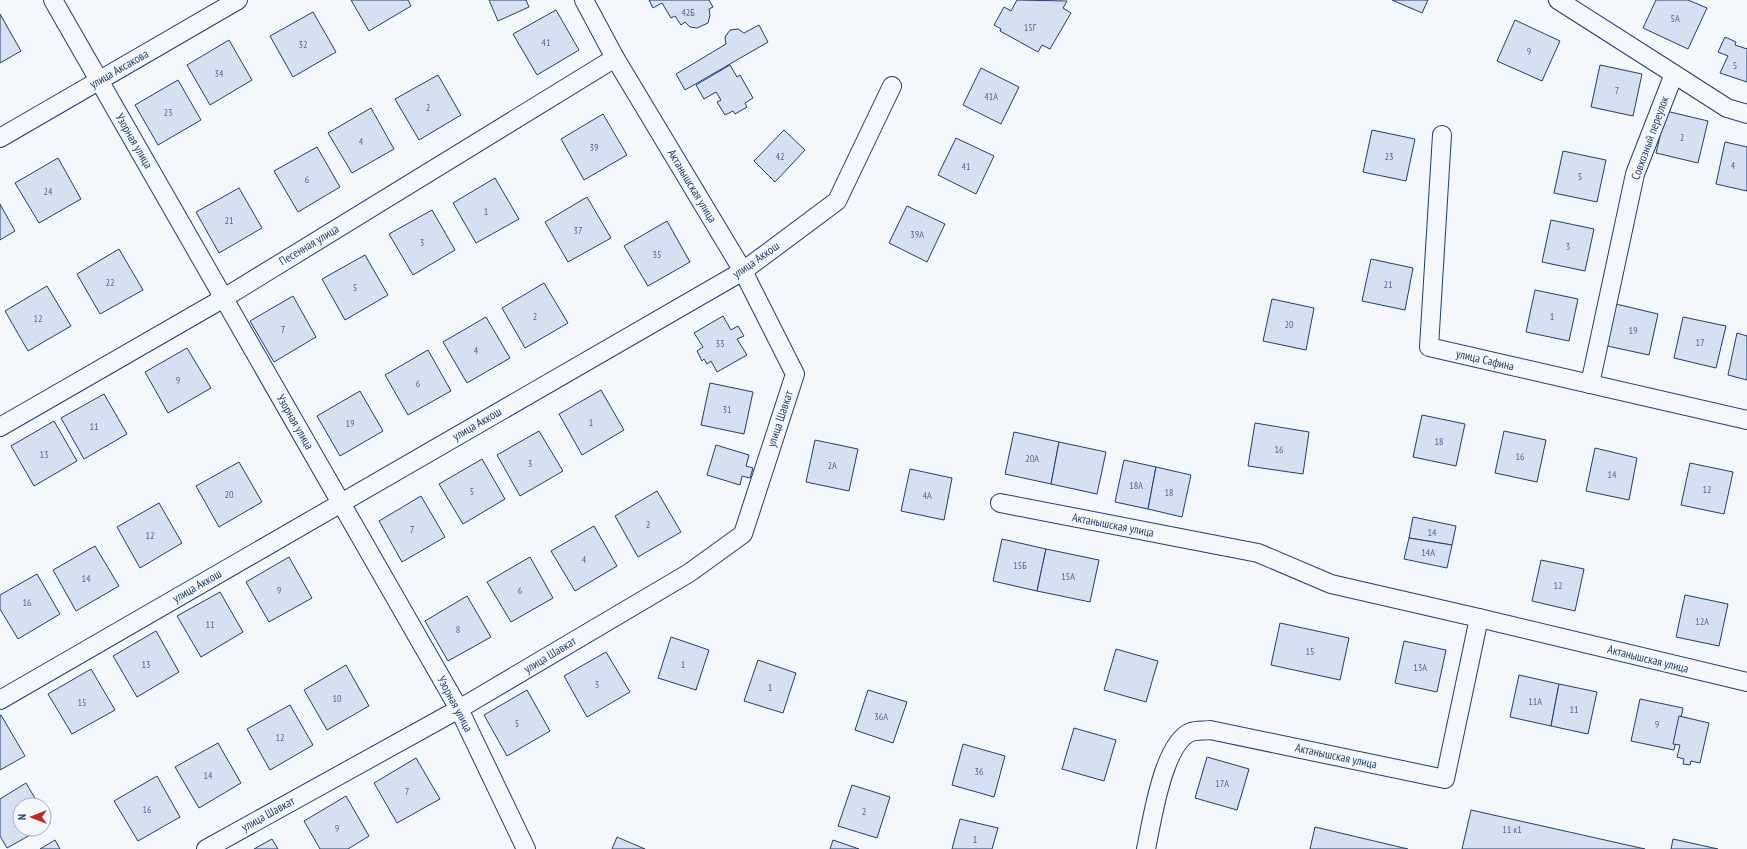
<svg xmlns="http://www.w3.org/2000/svg" width="1747" height="849" font-family="'PT Sans Narrow',sans-serif">
	<rect width="100%" height="100%" fill="#f4f7fb"/>
	<g fill="#d5e0f0" stroke="#1d3f73">
		<polygon points="351,0 408,0 411,6 369,31"/>
		<polygon points="489,0 526,0 529,7 498,21"/>
		<polygon points="649,0 709,0 713,7 709,9 710,15 708,23 697,28 690,27 685,22 681,25 675,16 671,18 662,3 653,8"/>
		<polygon points="1017,0 1067,1 1063,8 1071,13 1050,49 1042,45 1038,52 1000,31 1001,29 994,25 1004,7 1011,11"/>
		<polygon points="1392,0 1428,0 1422,13"/>
		<polygon points="1656,0 1688,0 1707,8 1688,49 1643,28"/>
		<polygon points="556,10 579,50 537,75 513,34"/>
		<polygon points="313,12 336,52 293,77 270,36"/>
		<polygon points="0,14 21,51 0,63"/>
		<polygon points="1515,20 1560,41 1542,81 1497,61"/>
		<polygon points="759,25 768,42 685,90 676,74 726,44 725,37 730,30 738,29 744,33"/>
		<polygon points="1725,37 1736,42 1735,45 1747,49 1747,82 1720,73 1728,56 1718,52"/>
		<polygon points="229,40 252,80 210,105 187,65"/>
		<polygon points="730,65 737,77 740,75 753,98 745,103 747,107 735,114 733,111 725,115 717,102 721,100 716,92 704,99 696,85"/>
		<polygon points="1600,65 1642,74 1633,116 1591,107"/>
		<polygon points="981,68 1019,87 1001,124 963,105"/>
		<polygon points="438,75 461,115 419,140 395,99"/>
		<polygon points="178,80 201,120 158,145 135,105"/>
		<polygon points="371,108 394,149 352,173 328,133"/>
		<polygon points="1666,111 1708,121 1698,163 1656,153"/>
		<polygon points="603,114 627,155 584,180 561,139"/>
		<polygon points="784,130 805,150 775,182 754,161"/>
		<polygon points="1372,130 1415,139 1406,181 1363,172"/>
		<polygon points="956,138 994,156 976,194 938,175"/>
		<polygon points="1725,142 1747,147 1747,191 1716,184"/>
		<polygon points="317,147 340,187 298,212 274,171"/>
		<polygon points="1563,151 1606,160 1597,202 1554,193"/>
		<polygon points="58,158 81,199 39,223 15,183"/>
		<polygon points="495,178 519,219 476,243 453,203"/>
		<polygon points="239,188 262,228 219,253 196,212"/>
		<polygon points="587,197 611,238 568,262 545,222"/>
		<polygon points="0,204 15,231 0,240"/>
		<polygon points="907,206 945,224 927,262 889,243"/>
		<polygon points="432,210 455,250 413,275 389,234"/>
		<polygon points="1551,220 1594,229 1585,271 1542,262"/>
		<polygon points="667,221 690,262 648,286 624,246"/>
		<polygon points="119,249 143,290 100,314 77,274"/>
		<polygon points="365,255 388,295 345,320 322,279"/>
		<polygon points="1371,259 1413,268 1405,310 1362,301"/>
		<polygon points="544,283 568,323 525,348 502,308"/>
		<polygon points="47,286 71,326 28,351 5,311"/>
		<polygon points="1535,290 1578,299 1569,341 1526,332"/>
		<polygon points="293,296 316,337 274,362 250,321"/>
		<polygon points="1272,299 1314,308 1306,350 1263,341"/>
		<polygon points="1616,304 1658,314 1649,355 1607,346"/>
		<polygon points="723,316 731,330 738,326 744,336 737,339 747,355 717,372 711,361 707,364 704,359 702,361 697,351 703,347 694,333"/>
		<polygon points="486,317 510,358 467,383 443,342"/>
		<polygon points="1683,317 1726,326 1716,368 1674,358"/>
		<polygon points="1737,333 1747,336 1747,380 1728,375"/>
		<polygon points="187,348 211,388 168,413 145,372"/>
		<polygon points="428,350 451,391 408,415 385,375"/>
		<polygon points="710,383 753,392 744,434 701,425"/>
		<polygon points="601,390 624,430 582,455 559,414"/>
		<polygon points="360,391 383,431 340,456 317,416"/>
		<polygon points="104,394 127,434 84,459 61,418"/>
		<polygon points="1422,415 1465,424 1456,466 1413,457"/>
		<polygon points="54,421 77,461 34,486 11,446"/>
		<polygon points="1255,423 1309,432 1303,474 1248,466"/>
		<polygon points="539,431 563,471 520,496 497,455"/>
		<polygon points="1504,431 1546,440 1537,482 1495,473"/>
		<polygon points="1014,432 1059,442 1051,484 1005,474"/>
		<polygon points="815,440 858,449 849,491 806,482"/>
		<polygon points="1059,442 1106,452 1097,494 1051,484"/>
		<polygon points="716,445 749,455 746,466 753,468 750,478 742,476 740,485 707,475"/>
		<polygon points="1595,448 1637,458 1629,500 1586,491"/>
		<polygon points="482,459 505,499 463,524 439,484"/>
		<polygon points="1124,460 1156,467 1148,509 1115,502"/>
		<polygon points="239,462 262,502 219,527 196,486"/>
		<polygon points="1690,463 1733,472 1724,514 1681,505"/>
		<polygon points="1156,467 1191,475 1182,517 1148,509"/>
		<polygon points="910,469 952,478 944,520 901,511"/>
		<polygon points="657,491 681,532 638,557 615,516"/>
		<polygon points="421,496 445,537 402,562 379,521"/>
		<polygon points="159,503 182,543 140,568 117,527"/>
		<polygon points="1413,517 1456,526 1452,545 1409,538"/>
		<polygon points="594,526 617,566 575,591 551,551"/>
		<polygon points="1409,538 1452,545 1447,568 1404,559"/>
		<polygon points="1002,539 1046,549 1037,591 993,581"/>
		<polygon points="95,546 119,586 76,611 53,570"/>
		<polygon points="1046,549 1099,560 1090,602 1037,591"/>
		<polygon points="289,557 312,598 269,622 246,582"/>
		<polygon points="530,557 553,598 511,622 487,582"/>
		<polygon points="1541,560 1584,569 1575,611 1532,601"/>
		<polygon points="37,574 60,614 18,639 0,609 0,595"/>
		<polygon points="220,592 243,632 201,657 177,616"/>
		<polygon points="1685,595 1728,604 1719,646 1676,637"/>
		<polygon points="467,596 491,637 448,661 425,621"/>
		<polygon points="1280,623 1349,638 1340,680 1271,665"/>
		<polygon points="156,631 179,672 137,697 113,656"/>
		<polygon points="671,637 709,650 696,690 658,678"/>
		<polygon points="1404,641 1446,650 1437,692 1395,683"/>
		<polygon points="1116,649 1158,661 1146,702 1104,690"/>
		<polygon points="606,652 630,692 587,717 564,676"/>
		<polygon points="758,660 796,673 783,713 744,701"/>
		<polygon points="346,665 369,706 327,730 304,690"/>
		<polygon points="91,669 115,710 72,734 48,694"/>
		<polygon points="1519,675 1559,684 1551,726 1510,717"/>
		<polygon points="1559,684 1597,692 1588,734 1551,726"/>
		<polygon points="527,690 550,731 507,756 484,715"/>
		<polygon points="868,690 907,702 893,743 855,730"/>
		<polygon points="1640,699 1683,708 1674,750 1631,741"/>
		<polygon points="290,705 313,745 270,770 247,729"/>
		<polygon points="1,715 25,756 0,770 0,716"/>
		<polygon points="1679,716 1709,723 1700,763 1691,761 1690,765 1683,764 1684,759 1677,757 1680,745 1673,744"/>
		<polygon points="1074,728 1116,740 1104,781 1062,769"/>
		<polygon points="218,743 241,783 199,808 175,767"/>
		<polygon points="963,744 1005,756 994,797 952,785"/>
		<polygon points="1207,757 1249,769 1237,810 1195,798"/>
		<polygon points="416,758 440,799 397,823 374,783"/>
		<polygon points="157,776 180,817 138,841 114,801"/>
		<polygon points="26,783 39,805 20,805 20,829 41,829 7,848 0,836 0,799"/>
		<polygon points="852,785 890,797 877,838 838,826"/>
		<polygon points="346,796 369,836 348,849 320,849 304,821"/>
		<polygon points="1471,810 1645,849 1462,849"/>
		<polygon points="44,814 50,824 44,827"/>
		<polygon points="960,819 998,828 992,849 952,849"/>
		<polygon points="1315,827 1408,849 1310,849"/>
		<polygon points="617,837 645,849 612,849"/>
		<polygon points="272,839 278,849 254,849"/>
		<polygon points="1673,839 1718,849 1671,849"/>
		<polygon points="55,840 60,849 40,849"/>
		<polygon points="833,840 859,849 830,849"/>
	</g>
	<g fill="none" stroke-linecap="round" stroke-linejoin="round">
		<g stroke="#1d3f73" stroke-width="20">
			<g id="street">
				<polyline points="53,0 459,709 526,849"/>
				<polyline points="1558,0 1674,74 1635,174 1590,384"/>
				<polyline points="1674,74 1727,108 1747,114"/>
				<polyline points="1442,135 1429,347 1747,420"/>
				<polyline points="0,138 238,0"/>
				<polyline points="0,427 224,298 615,58"/>
				<polyline points="1000,503 1258,553 1331,584 1479,618 1747,682"/>
				<polyline points="0,700 743,271 837,201 892,86"/>
				<polyline points="206,849 459,709 689,573 743,534 795,374 743,271 615,58 584,0"/>
				<path d="M1146,849C1152,821 1163,743 1191,732C1197,730 1204,731 1210,730L1445,779L1479,618"/>
			</g>
		</g>
		<use href="#street" stroke="#f4f7fb" stroke-width="18"/>
	</g>
	<g text-anchor="middle" stroke-width="3" stroke-linejoin="round" paint-order="stroke">
		<g font-size="10" fill="#4b6792">
			<text x="688" y="16">42Б</text>
			<text x="1675" y="22">5А</text>
			<text x="1030" y="31">15Г</text>
			<text x="546" y="46">41</text>
			<text x="303" y="48">32</text>
			<text x="1529" y="55">9</text>
			<text x="1735" y="69">5</text>
			<text x="219" y="77">34</text>
			<text x="1617" y="94">7</text>
			<text x="991" y="100">41А</text>
			<text x="428" y="111">2</text>
			<text x="168" y="116">23</text>
			<text x="1682" y="141">2</text>
			<text x="361" y="145">4</text>
			<text x="594" y="151">39</text>
			<text x="780" y="160">42</text>
			<text x="1389" y="160">23</text>
			<text x="1733" y="169">4</text>
			<text x="966" y="170">41</text>
			<text x="1580" y="180">5</text>
			<text x="307" y="183">6</text>
			<text x="48" y="195">24</text>
			<text x="486" y="215">1</text>
			<text x="229" y="224">21</text>
			<text x="578" y="234">37</text>
			<text x="917" y="238">39А</text>
			<text x="422" y="246">3</text>
			<text x="1568" y="250">3</text>
			<text x="657" y="258">35</text>
			<text x="110" y="286">22</text>
			<text x="1388" y="288">21</text>
			<text x="355" y="291">5</text>
			<text x="535" y="320">2</text>
			<text x="1552" y="320">1</text>
			<text x="38" y="322">12</text>
			<text x="1289" y="328">20</text>
			<text x="283" y="333">7</text>
			<text x="1633" y="334">19</text>
			<text x="1700" y="346">17</text>
			<text x="720" y="347">33</text>
			<text x="476" y="354">4</text>
			<text x="178" y="384">9</text>
			<text x="418" y="387">6</text>
			<text x="727" y="413">31</text>
			<text x="591" y="426">1</text>
			<text x="350" y="427">19</text>
			<text x="94" y="430">11</text>
			<text x="1439" y="445">18</text>
			<text x="1279" y="453">16</text>
			<text x="44" y="458">13</text>
			<text x="1520" y="460">16</text>
			<text x="1032" y="462">20А</text>
			<text x="530" y="467">3</text>
			<text x="832" y="469">2А</text>
			<text x="1612" y="478">14</text>
			<text x="1136" y="489">18А</text>
			<text x="1707" y="493">12</text>
			<text x="472" y="495">5</text>
			<text x="1169" y="496">18</text>
			<text x="229" y="498">20</text>
			<text x="927" y="499">4А</text>
			<text x="648" y="528">2</text>
			<text x="412" y="533">7</text>
			<text x="1432" y="536">14</text>
			<text x="150" y="539">12</text>
			<text x="1428" y="556">14А</text>
			<text x="584" y="563">4</text>
			<text x="1020" y="569">15Б</text>
			<text x="1068" y="580">15А</text>
			<text x="86" y="582">14</text>
			<text x="1558" y="589">12</text>
			<text x="279" y="594">9</text>
			<text x="520" y="594">6</text>
			<text x="27" y="606">16</text>
			<text x="1702" y="625">12А</text>
			<text x="210" y="628">11</text>
			<text x="458" y="633">8</text>
			<text x="1310" y="655">15</text>
			<text x="146" y="668">13</text>
			<text x="683" y="668">1</text>
			<text x="1420" y="671">13А</text>
			<text x="597" y="688">3</text>
			<text x="770" y="691">1</text>
			<text x="337" y="702">10</text>
			<text x="1535" y="705">11А</text>
			<text x="82" y="706">15</text>
			<text x="1574" y="713">11</text>
			<text x="881" y="720">36А</text>
			<text x="517" y="727">5</text>
			<text x="1657" y="728">9</text>
			<text x="280" y="741">12</text>
			<text x="979" y="775">36</text>
			<text x="208" y="779">14</text>
			<text x="1222" y="787">17А</text>
			<text x="407" y="795">7</text>
			<text x="147" y="813">16</text>
			<text x="864" y="815">2</text>
			<text x="337" y="832">9</text>
			<text x="1512" y="833">11 к1</text>
			<text x="975" y="843">1</text>
		</g>
		<g font-size="12" fill="#1d3f73" stroke="#f4f7fb">
			<text transform="translate(119 69) rotate(-30)" y="4">улица Аксакова</text>
			<text transform="translate(1650 138) rotate(-70)" y="4">Совхозный переулок</text>
			<text transform="translate(134 141) rotate(60)" y="4">Узорная улица</text>
			<text transform="translate(692 186) rotate(59)" y="4">Актанышская улица</text>
			<text transform="translate(309 245) rotate(-31)" y="4">Песенная улица</text>
			<text transform="translate(756 260) rotate(-35)" y="4">улица Аккош</text>
			<text transform="translate(1485 360) rotate(13)" y="4">улица Сафина</text>
			<text transform="translate(780 419) rotate(-72)" y="4">улица Шавкат</text>
			<text transform="translate(295 422) rotate(60)" y="4">Узорная улица</text>
			<text transform="translate(477 424) rotate(-30)" y="4">улица Аккош</text>
			<text transform="translate(1113 525) rotate(11)" y="4">Актанышская улица</text>
			<text transform="translate(197 586) rotate(-30)" y="4">улица Аккош</text>
			<text transform="translate(550 655) rotate(-31)" y="4">улица Шавкат</text>
			<text transform="translate(1648 659) rotate(14)" y="4">Актанышская улица</text>
			<text transform="translate(455 704) rotate(62)" y="4">Узорная улица</text>
			<text transform="translate(1336 756) rotate(12)" y="4">Актанышская улица</text>
			<text transform="translate(268 814) rotate(-29)" y="4">улица Шавкат</text>
		</g>
	</g>
	<g transform="translate(32 817) rotate(270)"><circle r="19" fill="#f4f7fb" stroke="#9eadc5"/>
	<path d="M0-3L7 15L0 10L-7 15Z" fill="#c62828"/>
	<text y="-6" font-size="11" font-weight="bold" text-anchor="middle" fill="#1d3f73">N</text>
	</g>
</svg>
